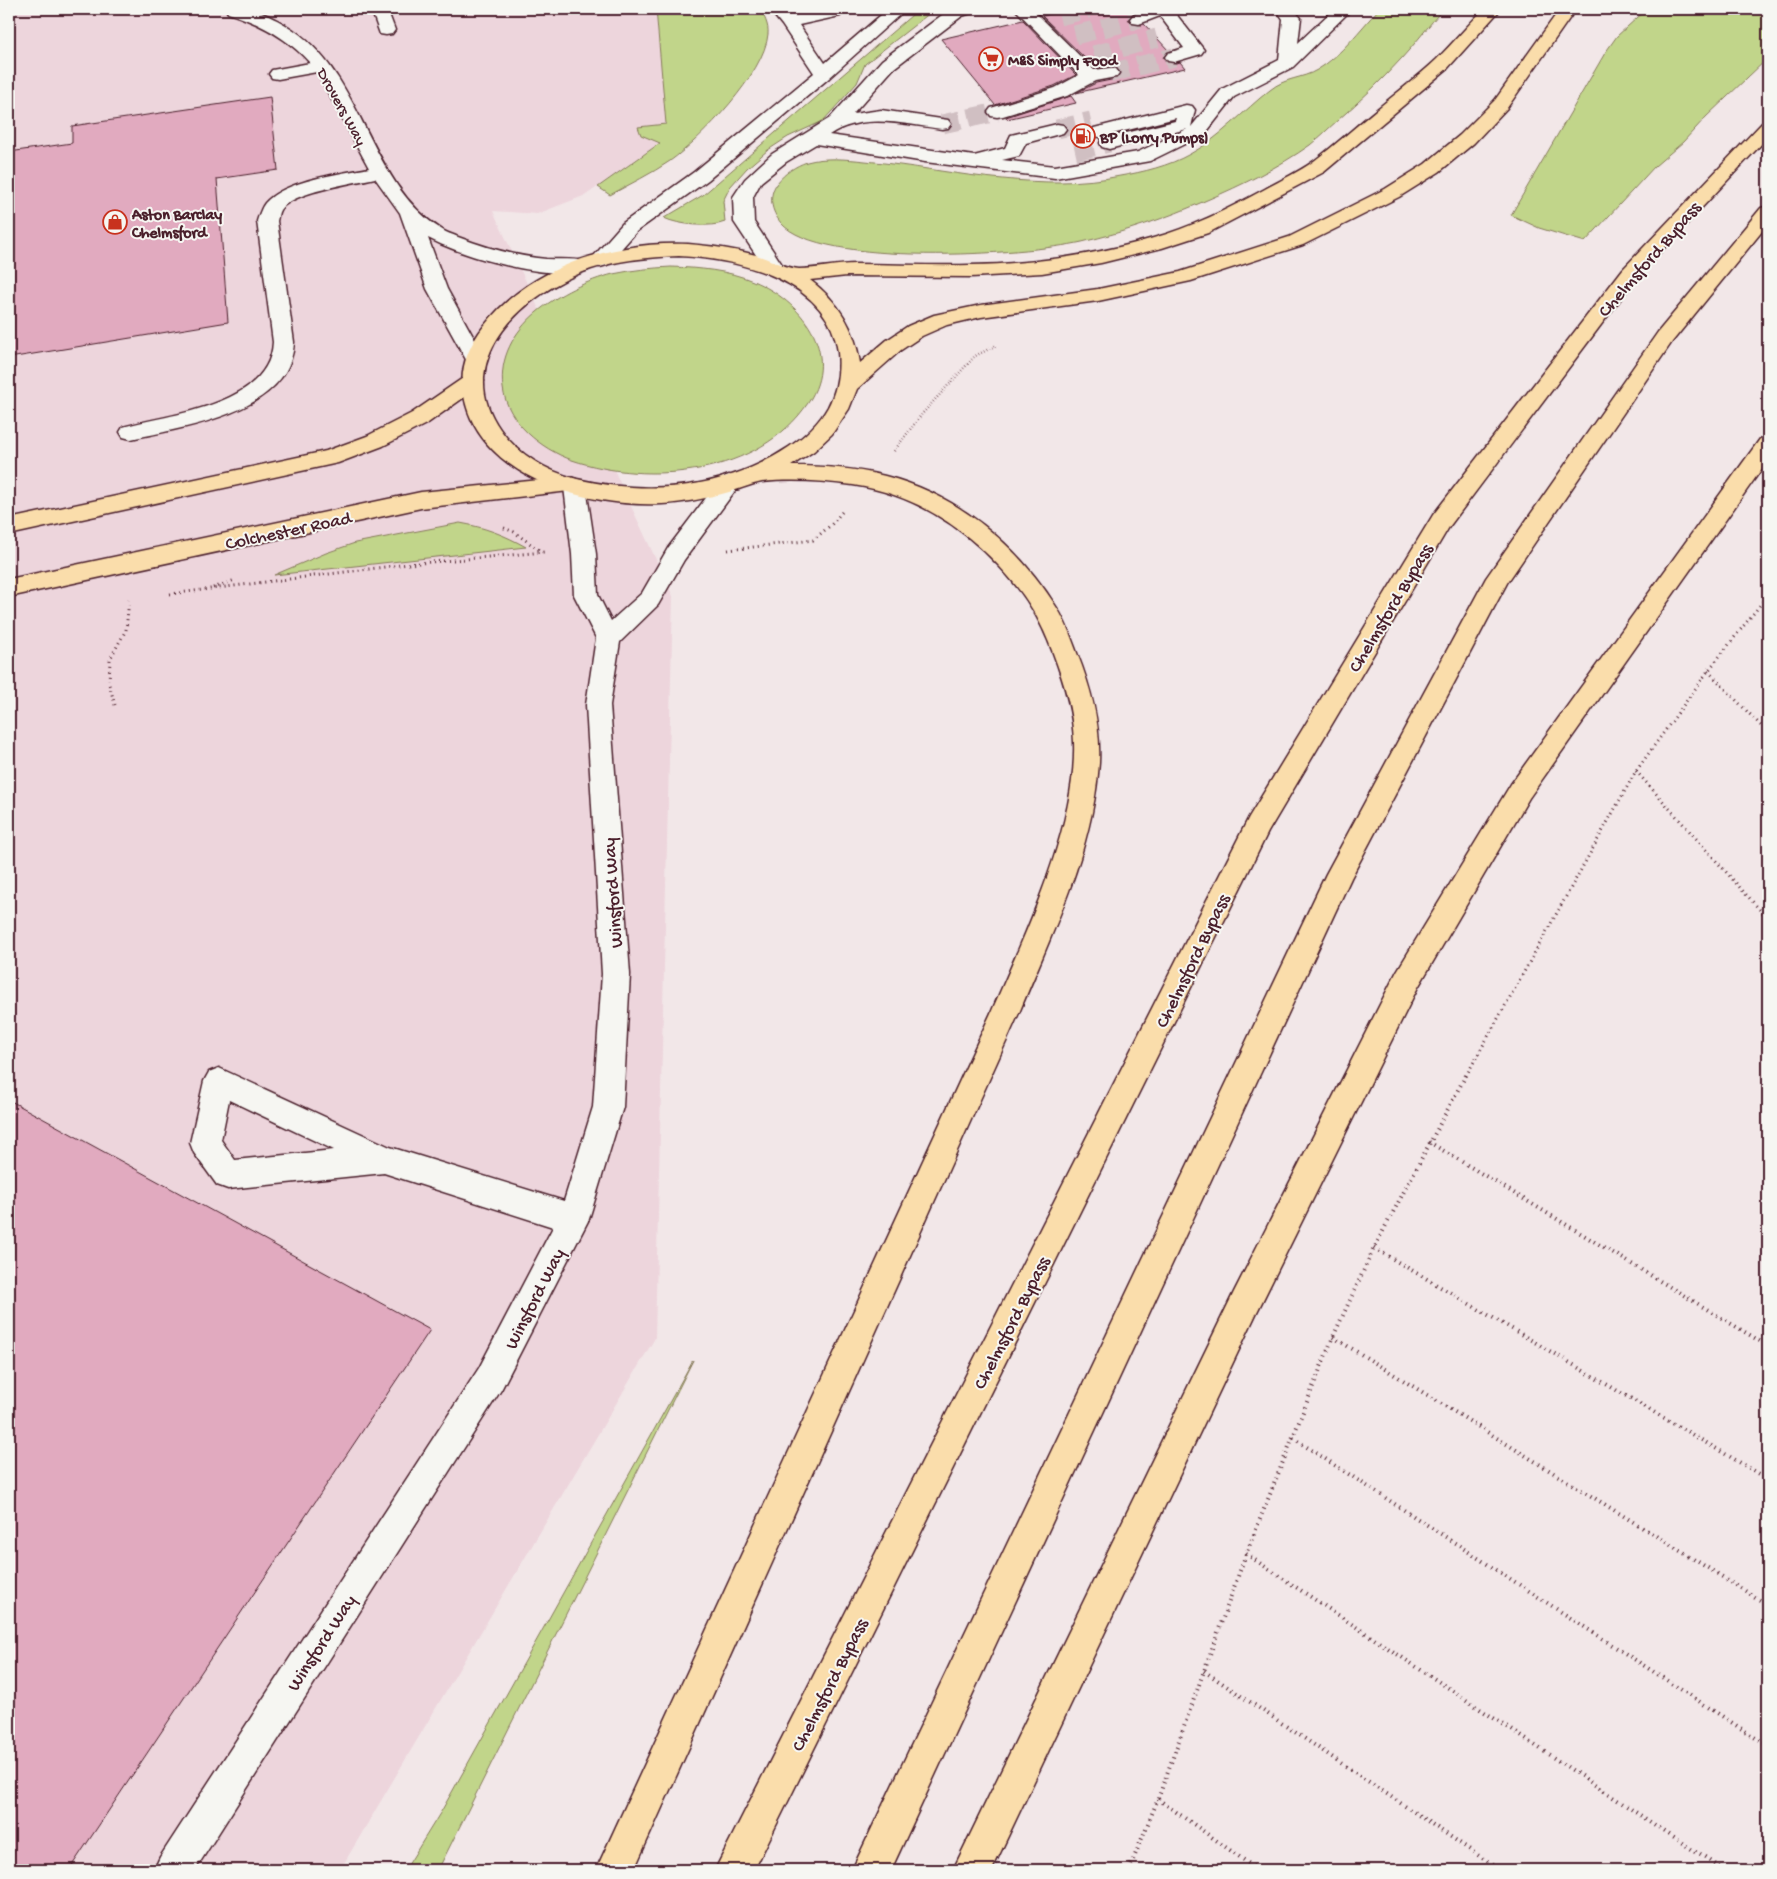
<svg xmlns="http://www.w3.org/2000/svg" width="1777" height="1879" font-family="'Gochi Hand',sans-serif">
	<rect width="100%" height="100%" fill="#f2e7e8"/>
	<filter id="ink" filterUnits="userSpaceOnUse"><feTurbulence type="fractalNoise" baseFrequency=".02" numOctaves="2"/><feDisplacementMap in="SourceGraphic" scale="10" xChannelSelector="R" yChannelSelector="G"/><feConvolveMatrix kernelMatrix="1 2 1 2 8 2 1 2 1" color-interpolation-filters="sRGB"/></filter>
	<g filter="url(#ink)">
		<polygon fill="#edd5dc" points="9,9 656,9 666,124 660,143 586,195 537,214 493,211 673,596 655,1338 340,1870 9,1870"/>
		<g fill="#c1d58a" stroke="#867a5a">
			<path d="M656,9H760C764,16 769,25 768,34C765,73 701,139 670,161C651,174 630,184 610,195L598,187L660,143L641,135L638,127L666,124Z"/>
			<path d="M919,9H935L865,64L857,83L823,121L788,137L768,150L747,168L730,187L723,201L725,222C711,228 678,225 664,218L703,195Z"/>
			<path d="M1379,9H1443C1429,25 1416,43 1401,59C1381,81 1360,101 1338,120C1329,128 1320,137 1310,145C1279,167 1242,185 1207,200C1167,218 1125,232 1082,242C1025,255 820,268 781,223C771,211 768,196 777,183C785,173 795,166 807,162C825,157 846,159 865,161C911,165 957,175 1003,179C1042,183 1082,184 1120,176C1143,172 1169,166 1190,154C1220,138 1243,111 1270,90C1286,77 1302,79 1317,70C1341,56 1360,29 1379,9Z"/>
			<polygon points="1647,9 1768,9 1768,58 1706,117 1683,142 1655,166 1585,242 1539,228 1511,215 1605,53 1617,36"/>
			<path d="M671,267C699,268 727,270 753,281C801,301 842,352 808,403C759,476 649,486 572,460C541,449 507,422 503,388C495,327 562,287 613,274C632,270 651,268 671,267Z"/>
			<path d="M460,523C484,527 505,535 526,547L274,575L326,553L355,543Z"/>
			<polygon points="693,1360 438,1870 405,1870 442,1810"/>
		</g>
		<g fill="#e1aabf" stroke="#4a1f2b">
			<polygon points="1072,9 1129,9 1133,13 1128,19 1132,24 1139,26 1144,24 1169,51 1163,57 1166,62 1174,64 1180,62 1185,68 1076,93 1096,83 1116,79 1121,73 1116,67 1095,68 1042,16"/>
			<polygon points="1023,20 1076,75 1054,86 995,105 941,39"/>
			<polygon points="1071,96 1076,103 1007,119 1006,117"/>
			<polygon points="270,97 278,170 217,179 228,322 9,358 9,152 72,143 72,126"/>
			<polygon points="9,1100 430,1330 69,1870 9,1870"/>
		</g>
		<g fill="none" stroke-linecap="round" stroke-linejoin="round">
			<g stroke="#d0bfc2" stroke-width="19" stroke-dasharray="19 9" stroke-linecap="butt">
				<polyline points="1059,16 1088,9"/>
				<polyline points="1075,35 1139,19"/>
				<polyline points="1094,55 1157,38"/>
				<polyline points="1110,73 1174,57"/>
				<polyline points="942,124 997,112"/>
				<polyline points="1057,129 1091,121"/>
				<polyline points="1075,151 1109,143"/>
			</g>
			<g stroke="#4a1f2b" stroke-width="3">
				<g id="minor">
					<path d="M226,9C233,9 241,8 249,9C258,10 268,16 277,20C365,65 363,179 441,229C446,233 452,234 458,237C487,248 515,256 546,259C560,260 575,258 588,262L591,266L588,270C548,281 464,257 428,238L447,289L486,360L483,365L476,367L469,365L427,289L400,213L375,178C354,183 292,192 280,210C278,213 278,218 277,221L294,342C291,413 184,427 131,439L123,437L120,432L123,427C170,414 270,406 273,342L257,221C259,215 261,208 265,203C285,180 340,174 369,168L317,72L278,79L272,78L269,74L272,70L310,63C288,38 259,23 228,13Z"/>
					<polygon points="371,9 387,9 395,30 392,34 386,35 380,34"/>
					<polygon points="769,9 786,9 793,16 826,9 847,9 840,16 799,25 825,63 888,9 906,9 829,78 708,180 637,231 607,265 600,267 593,265 590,261 593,257 623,223 694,172 814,73 782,25"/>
					<path d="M950,9H973L971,13L962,16L894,68L853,114L881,110L948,120L951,124L948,128L942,129C905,124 862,112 829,135L974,156L1005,148L1011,135L1057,124L1063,125L1066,129L1063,133L1026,143L1019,156L1002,160L1055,166L1138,152L1187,129L1109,149L1102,147L1100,143L1102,139L1175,121L1176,118L1100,137L1094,136L1091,132L1094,128L1186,105L1192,106L1195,110L1191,127L1222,89L1279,60L1283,19L1276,9H1293L1301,18L1298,43L1334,9H1352L1293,67L1234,97L1205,134L1150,161L1055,178L925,162L816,144L786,162L761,182L753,197L754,222L785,269L782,273L775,275L768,273L734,222L733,197L745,179L772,154L830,118L882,60Z"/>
					<polygon points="1015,9 1032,9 1094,70 1110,68 1116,69 1119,73 1116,77 1095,81 1067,96 1003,116 997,117 991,116 988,112 991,108 1055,88 1079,75"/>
					<polygon points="1149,9 1172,9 1204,50 1201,54 1174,62 1168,61 1165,57 1168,53 1184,48 1160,16 1139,24 1133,23 1130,19 1133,15"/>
					<path d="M729,475L737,478L740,483L737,488L684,560L658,605L620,642L610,705L630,974L623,1107L589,1219L501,1390L195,1870H154L160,1857L479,1368L553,1227L384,1173L228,1189L217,1185L194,1153L190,1143L204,1081L209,1072L219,1068L390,1147L564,1201L593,1107L602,974L586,705L596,638L574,595L572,554L564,487L567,481L575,479L583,481L586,487L596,554L598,595L611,621L642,593L668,548L721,478ZM229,1100L334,1150L235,1160L221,1140Z"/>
				</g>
			</g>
			<g stroke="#4a1f2b" stroke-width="3">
				<g id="major">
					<polygon points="473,374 480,376 484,381 480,386 428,423 383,446 338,463 9,535 9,519 326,451 367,436 412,413 466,376"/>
					<polygon points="570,477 578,480 581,485 578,490 421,508 9,597 9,579 421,492"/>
				</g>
			</g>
			<g stroke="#4a1f2b" stroke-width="3">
				<g id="highway">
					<path d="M1484,9H1501L1447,69L1324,172L1208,233L1162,248L1101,263L1042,273L971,277L847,276L810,280C838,301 855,328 860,363L887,340L908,326L934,315L981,305L1098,289L1180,272L1289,237L1385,189L1425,164L1460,135L1495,100L1560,9H1576L1507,108L1474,143L1439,172L1399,197L1303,245L1191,281L1098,301L981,317L947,325L922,336L901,350L857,389L849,409L832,434L814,451L791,466C823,466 854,468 885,476C957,494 1018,545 1057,608C1066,622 1071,637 1077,653C1091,688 1101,724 1099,763C1093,850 1052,933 1019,1013L634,1870H596L991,1013C1024,936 1077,827 1074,742C1073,711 1064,682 1053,653C1040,618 1026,595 1000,567C961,525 911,493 853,485C824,481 792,479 762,482C751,484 740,489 729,492C707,498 685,503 662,504C588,508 473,477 463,389C460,366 470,344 484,326C530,266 614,241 688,244C711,246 734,249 756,255C770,259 785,268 799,269C817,269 836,264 855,264C893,264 931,266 970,265C1030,264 1091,256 1150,239C1191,228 1228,209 1265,189C1281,180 1299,172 1314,161C1335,145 1355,127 1376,110C1396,93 1418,77 1437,59C1453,43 1468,25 1484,9ZM679,256C739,259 829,280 838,352C840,371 837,390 828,407C819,423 804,437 789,447C726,489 650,496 577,479C548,472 517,454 500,429C450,358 527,291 591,269C619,260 649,257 679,256Z"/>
					<polygon points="1768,122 1768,137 1637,277 1449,527 1268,832 754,1870 715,1870 1249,817 1433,515 1623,269 1762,123"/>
					<polygon points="1768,206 1768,224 1672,342 1507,583 1351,878 891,1870 852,1870 1326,874 1486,578 1658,332 1761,208"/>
					<polygon points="1768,437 1768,460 1529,798 1417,989 1256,1314 992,1870 953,1870 1234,1292 1397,971 1511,784 1760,439"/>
				</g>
			</g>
			<polyline stroke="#4a1f2b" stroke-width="2.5" stroke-dasharray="0.5 2.5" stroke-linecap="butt" points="894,451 922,414 975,356 997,345"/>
			<g stroke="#4a1f2b" stroke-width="3" stroke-dasharray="1 4" stroke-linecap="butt">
				<polyline points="504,528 514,532 542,552"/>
				<polyline points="728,550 813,540 831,525 842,512"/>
				<polyline points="213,588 235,580"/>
				<polyline points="170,594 409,564 544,552"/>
				<polyline points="1764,600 1768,605"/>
				<polyline points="1708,671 1768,733"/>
				<polyline points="115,705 109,684 110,659 126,630 129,600"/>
				<polyline points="1636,771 1768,919"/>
				<polyline points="1466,1076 1636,771 1708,671 1768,595"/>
			</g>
			<g stroke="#4a1f2b" stroke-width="4" stroke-dasharray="1 4.5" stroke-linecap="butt">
				<polyline points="1429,1142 1768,1346"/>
				<polyline points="1374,1248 1768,1479"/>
				<polyline points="1333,1337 1768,1605"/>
				<polyline points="1293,1438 1768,1746"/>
				<polyline points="1246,1554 1723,1870"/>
				<polyline points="1204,1671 1500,1870"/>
				<polyline points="1158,1799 1258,1870"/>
				<polyline points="1129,1870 1158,1799 1246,1554 1333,1337 1374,1248 1466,1075"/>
			</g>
			<use href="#minor" fill="#f6f6f2" fill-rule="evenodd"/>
			<use href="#major" fill="#faddab" fill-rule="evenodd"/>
			<use href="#highway" fill="#faddab" fill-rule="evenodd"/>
		</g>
	</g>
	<defs>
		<g id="supermarket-ring" transform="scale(1.25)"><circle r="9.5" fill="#f6f6f2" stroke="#c8321e" stroke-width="1.5"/><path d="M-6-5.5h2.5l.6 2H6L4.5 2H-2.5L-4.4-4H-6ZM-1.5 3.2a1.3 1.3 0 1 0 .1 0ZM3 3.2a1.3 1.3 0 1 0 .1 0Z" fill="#c8321e"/></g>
		<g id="fuel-ring" transform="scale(1.25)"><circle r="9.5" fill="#f6f6f2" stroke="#c8321e" stroke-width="1.5"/><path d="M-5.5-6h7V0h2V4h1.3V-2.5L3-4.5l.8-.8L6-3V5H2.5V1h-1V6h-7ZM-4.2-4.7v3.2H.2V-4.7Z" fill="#c8321e"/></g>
		<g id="shop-ring" transform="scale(1.25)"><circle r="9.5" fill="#f6f6f2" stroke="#c8321e" stroke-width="1.5"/><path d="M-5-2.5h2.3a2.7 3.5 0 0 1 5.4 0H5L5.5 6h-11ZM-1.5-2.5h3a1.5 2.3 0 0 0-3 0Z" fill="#c8321e"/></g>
	</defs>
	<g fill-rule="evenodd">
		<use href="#supermarket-ring" x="991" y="59"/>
		<use href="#fuel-ring" x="1083" y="136"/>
		<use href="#shop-ring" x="115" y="222"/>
	</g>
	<g text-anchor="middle" stroke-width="4" stroke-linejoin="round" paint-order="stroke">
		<g font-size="16" font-weight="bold" fill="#4a1f2b" stroke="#f6f6f2" text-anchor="start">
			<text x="1008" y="65">M&amp;S Simply Food</text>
			<text x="1100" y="142">BP (Lorry Pumps)</text>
			<text x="132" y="219">Aston Barclay<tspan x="132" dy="18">Chelmsford</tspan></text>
		</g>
		<g font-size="16" fill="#4a1f2b" stroke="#f6f6f2">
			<text transform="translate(343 106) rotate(61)" y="6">Drovers Way</text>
		</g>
		<g font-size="19" fill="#4a1f2b" stroke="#f6f6f2">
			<text transform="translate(1648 258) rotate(-49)" y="7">Chelmsford Bypass</text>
			<text transform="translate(288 529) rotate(-12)" y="7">Colchester Road</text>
			<text transform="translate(1389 607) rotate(-59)" y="7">Chelmsford Bypass</text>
			<text transform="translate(611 893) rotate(-94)" y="7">Winsford Way</text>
			<text transform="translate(1191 960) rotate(-64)" y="7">Chelmsford Bypass</text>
			<text transform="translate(533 1298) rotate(-63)" y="7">Winsford Way</text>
			<text transform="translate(1010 1322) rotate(-63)" y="7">Chelmsford Bypass</text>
			<text transform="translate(320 1642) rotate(-57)" y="7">Winsford Way</text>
			<text transform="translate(828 1684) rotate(-63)" y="7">Chelmsford Bypass</text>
		</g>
	</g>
	<rect width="1777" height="1879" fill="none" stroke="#f6f6f2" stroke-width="30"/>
	<rect x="15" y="15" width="1747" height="1849" fill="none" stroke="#4a1f2b" stroke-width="2" filter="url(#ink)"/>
</svg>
